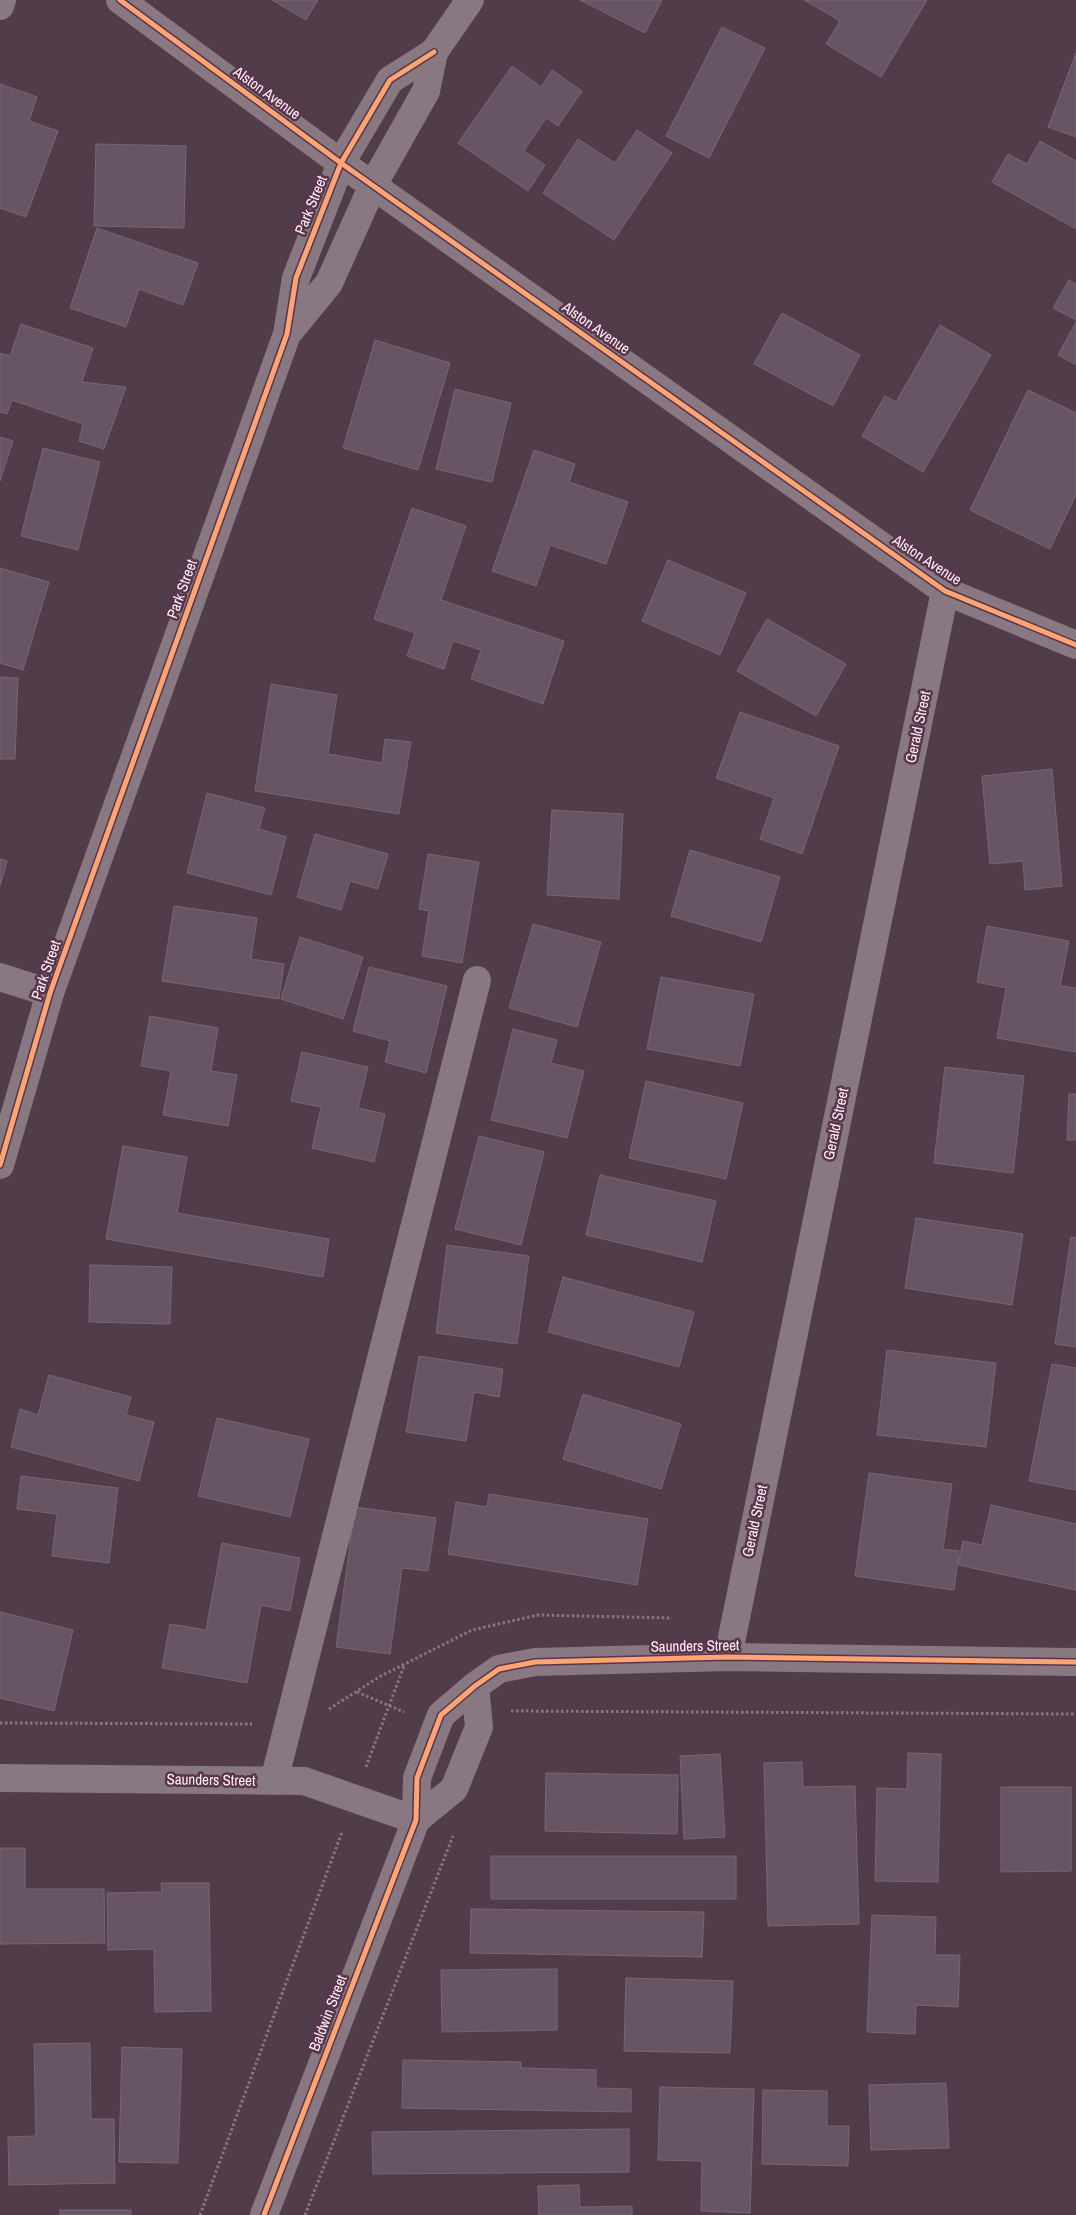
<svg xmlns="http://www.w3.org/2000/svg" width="1076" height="2215" font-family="'Archivo Narrow',sans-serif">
	<rect width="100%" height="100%" fill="#513d49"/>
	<g fill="#675564" stroke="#766773">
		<polygon points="272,0 318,0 306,20"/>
		<polygon points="580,0 662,0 645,33"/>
		<polygon points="804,0 927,0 881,77 826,44 840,21"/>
		<polygon points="722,27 765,48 709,158 666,136"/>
		<polygon points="1076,53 1076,137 1048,127"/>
		<polygon points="512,66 541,87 552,70 582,91 558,126 546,118 524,151 545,165 528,191 458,143"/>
		<polygon points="0,84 37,97 29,121 58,131 26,217 0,208"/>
		<polygon points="637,130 672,153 614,240 543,193 578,139 615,163"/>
		<polygon points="1040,141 1076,161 1076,229 992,182 1008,154 1027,164"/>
		<polygon points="96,144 186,146 184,228 94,226"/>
		<polygon points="97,228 198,263 183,305 139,289 126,327 70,308"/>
		<polygon points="1069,280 1076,284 1076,320 1053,308"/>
		<polygon points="782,313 860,355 833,406 754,364"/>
		<polygon points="1076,322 1076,365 1058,355"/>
		<polygon points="21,324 93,348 82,382 126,387 104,449 79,441 83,424 12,400 7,414 0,412 0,353 10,356"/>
		<polygon points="940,325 991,355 923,472 862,436 885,396 896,402"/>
		<polygon points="375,340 450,363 418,470 343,448"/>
		<polygon points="455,389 511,403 492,482 436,469"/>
		<polygon points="1028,390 1076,413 1076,495 1050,549 970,510"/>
		<polygon points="0,437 13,441 0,481"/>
		<polygon points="43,448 100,462 78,550 21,536"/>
		<polygon points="534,450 575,464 569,482 628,502 606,564 550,545 536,586 492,571"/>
		<polygon points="412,508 466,526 441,600 564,641 543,704 471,679 481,650 453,641 444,669 407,656 415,633 374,619"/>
		<polygon points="668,560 746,593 720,655 642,621"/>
		<polygon points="0,568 49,582 23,670 0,663"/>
		<polygon points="767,619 846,664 816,716 737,671"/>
		<polygon points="0,677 18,678 15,759 0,759"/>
		<polygon points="271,684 337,695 328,754 382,763 385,739 411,742 399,814 255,791"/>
		<polygon points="740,712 839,746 802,854 760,839 774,798 716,778"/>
		<polygon points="1052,769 1062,886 1025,890 1023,861 990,864 982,776"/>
		<polygon points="207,793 265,808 259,829 286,837 271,895 187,873"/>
		<polygon points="552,810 623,814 619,899 547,895"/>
		<polygon points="315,834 388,854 378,889 350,881 341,910 297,897"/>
		<polygon points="690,850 780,877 761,942 671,916"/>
		<polygon points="428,854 479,862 462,963 422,956 429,911 419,909"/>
		<polygon points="0,859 7,861 0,886"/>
		<polygon points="174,906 257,918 251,959 284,964 279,999 162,981"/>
		<polygon points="533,924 601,942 577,1027 509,1008"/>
		<polygon points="987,926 1069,941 1060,986 1076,988 1076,1052 997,1038 1006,988 977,982"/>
		<polygon points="300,937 363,957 343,1019 281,999"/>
		<polygon points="369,967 447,986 426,1073 385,1062 390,1041 353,1031"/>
		<polygon points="661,977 754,994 740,1066 647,1049"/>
		<polygon points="150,1016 218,1028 211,1071 237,1075 228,1126 163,1115 171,1071 141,1066"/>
		<polygon points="513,1029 557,1040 551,1063 584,1071 567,1138 491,1120"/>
		<polygon points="302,1052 368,1067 358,1108 385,1114 374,1162 312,1148 321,1107 291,1101"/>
		<polygon points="945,1067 1024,1076 1013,1173 934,1163"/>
		<polygon points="646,1081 743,1103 726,1179 629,1158"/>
		<polygon points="1069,1094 1076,1094 1076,1140 1067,1140"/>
		<polygon points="479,1136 544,1152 521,1245 455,1229"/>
		<polygon points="123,1146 187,1157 177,1213 329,1239 323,1277 106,1239"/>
		<polygon points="600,1175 716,1201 702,1262 586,1235"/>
		<polygon points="916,1218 1023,1234 1012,1305 905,1288"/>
		<polygon points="1071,1237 1076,1238 1076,1347 1055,1344"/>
		<polygon points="447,1245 529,1256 517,1344 436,1333"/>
		<polygon points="90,1265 172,1267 170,1324 89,1322"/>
		<polygon points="563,1277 694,1312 679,1367 548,1332"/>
		<polygon points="887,1350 996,1363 986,1447 877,1435"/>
		<polygon points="419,1356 503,1369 499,1397 474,1392 466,1441 406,1432"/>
		<polygon points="1052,1364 1076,1368 1076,1490 1029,1481"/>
		<polygon points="49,1375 131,1397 126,1415 154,1422 139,1481 11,1447 20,1409 38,1415"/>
		<polygon points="583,1394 681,1424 661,1489 563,1459"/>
		<polygon points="217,1418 309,1439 290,1517 198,1496"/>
		<polygon points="869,1473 952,1484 943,1549 959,1551 954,1590 855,1576"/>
		<polygon points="21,1476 118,1488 109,1563 52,1556 57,1514 17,1509"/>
		<polygon points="489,1494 648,1519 637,1585 448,1554 456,1502 487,1507"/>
		<polygon points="991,1505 1076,1524 1076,1590 958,1565 963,1541 982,1545"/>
		<polygon points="355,1507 436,1518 428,1571 402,1568 390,1654 336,1647"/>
		<polygon points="222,1543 300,1558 290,1611 261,1605 247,1683 162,1668 170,1624 206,1630"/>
		<polygon points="0,1612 73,1630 54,1711 0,1698"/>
		<polygon points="908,1753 941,1754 938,1882 875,1881 877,1788 907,1789"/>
		<polygon points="720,1754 725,1837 684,1839 680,1756"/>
		<polygon points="802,1762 803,1787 855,1786 859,1924 768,1926 764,1763"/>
		<polygon points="546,1773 678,1775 677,1834 545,1831"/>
		<polygon points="1001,1787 1071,1787 1071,1871 1001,1872"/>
		<polygon points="0,1848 25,1848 25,1889 104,1889 105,1943 0,1944"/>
		<rect x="491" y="1856" width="245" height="43"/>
		<polygon points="161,1883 209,1883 211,2011 155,2012 154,1949 108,1950 107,1893 162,1892"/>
		<polygon points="471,1909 704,1912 702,1957 470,1953"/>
		<polygon points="872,1915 936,1917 935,1955 960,1955 958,2007 916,2005 915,2034 867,2032"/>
		<polygon points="557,1969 557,2030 442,2032 441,1970"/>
		<polygon points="626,1978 733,1981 730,2053 624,2051"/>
		<polygon points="90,2043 91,2119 114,2119 115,2183 9,2185 8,2137 36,2136 34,2044"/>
		<polygon points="122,2047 182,2049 178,2163 119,2162"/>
		<polygon points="403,2060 521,2062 521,2068 596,2070 596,2088 631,2089 631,2112 402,2108"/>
		<polygon points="946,2083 949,2148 871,2150 869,2085"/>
		<polygon points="660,2087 754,2089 750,2213 701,2211 702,2161 658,2160"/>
		<polygon points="763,2090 827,2091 827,2126 849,2126 848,2166 762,2164"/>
		<polygon points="629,2129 629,2172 373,2174 372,2132"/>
		<polygon points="579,2185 580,2207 632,2206 632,2215 539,2215 538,2186"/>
		<rect x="60" y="2210" width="71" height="5"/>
	</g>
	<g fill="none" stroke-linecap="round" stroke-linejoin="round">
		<g stroke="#86777f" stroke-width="3" stroke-dasharray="2.5 2.5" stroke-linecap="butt">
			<polyline points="357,1692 404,1712"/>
			<polyline points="329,1709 379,1677 472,1630 538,1615 672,1618"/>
			<polyline points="511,1711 1076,1714"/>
			<polyline points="0,1723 252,1724"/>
			<polyline points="366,1767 404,1666"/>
			<polyline points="200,2215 342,1832"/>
			<polyline points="305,2215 453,1836"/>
		</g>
		<g stroke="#887881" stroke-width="28">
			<polyline points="120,0 341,163 945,591 1076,645"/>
			<polyline points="0,6 2,0"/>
			<polyline points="288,333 329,283 373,185 426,91 434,52 470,0"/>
			<polyline points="0,977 50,993"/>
			<polyline points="0,1165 50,993 287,334 296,278 341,163 390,80 434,52"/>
			<polyline points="728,1657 945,591"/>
			<polyline points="0,1778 304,1781 416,1820"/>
			<polyline points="274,1781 477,980"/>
			<polyline points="416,1820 454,1789 479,1727 475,1686"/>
			<polyline points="264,2215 416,1820 417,1778 441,1715 475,1686 499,1669 535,1662 728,1657 1076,1662"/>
		</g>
		<g stroke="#59354a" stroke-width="8">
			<g id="cycleway">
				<polyline points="120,0 341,163 945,591 1076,645"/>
				<polyline points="0,1165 50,993 287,334 296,278 341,163 390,80 434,52"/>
				<polyline points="264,2215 416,1820 417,1778 441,1715 475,1686 499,1669 535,1662 728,1657 1076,1662"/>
			</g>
		</g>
		<use href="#cycleway" stroke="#fda474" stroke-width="5"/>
	</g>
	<g text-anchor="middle" stroke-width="5" stroke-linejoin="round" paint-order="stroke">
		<g font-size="15" fill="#fff0f8" stroke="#59354a">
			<text transform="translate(267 93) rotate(36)" y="5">Alston Avenue</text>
			<text transform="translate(311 205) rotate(-68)" y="5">Park Street</text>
			<text transform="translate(596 328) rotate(35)" y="5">Alston Avenue</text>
			<text transform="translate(927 560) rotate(33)" y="5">Alston Avenue</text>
			<text transform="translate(182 589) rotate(-70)" y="5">Park Street</text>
			<text transform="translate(918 727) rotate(-78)" y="5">Gerald Street</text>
			<text transform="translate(46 970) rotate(-71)" y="5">Park Street</text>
			<text transform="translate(836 1124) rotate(-78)" y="5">Gerald Street</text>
			<text transform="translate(755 1521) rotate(-78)" y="5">Gerald Street</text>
			<text transform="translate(695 1646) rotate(-1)" y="5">Saunders Street</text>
			<text transform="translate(211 1780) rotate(1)" y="5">Saunders Street</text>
			<text transform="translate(328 2013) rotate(-69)" y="5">Baldwin Street</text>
		</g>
	</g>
</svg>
